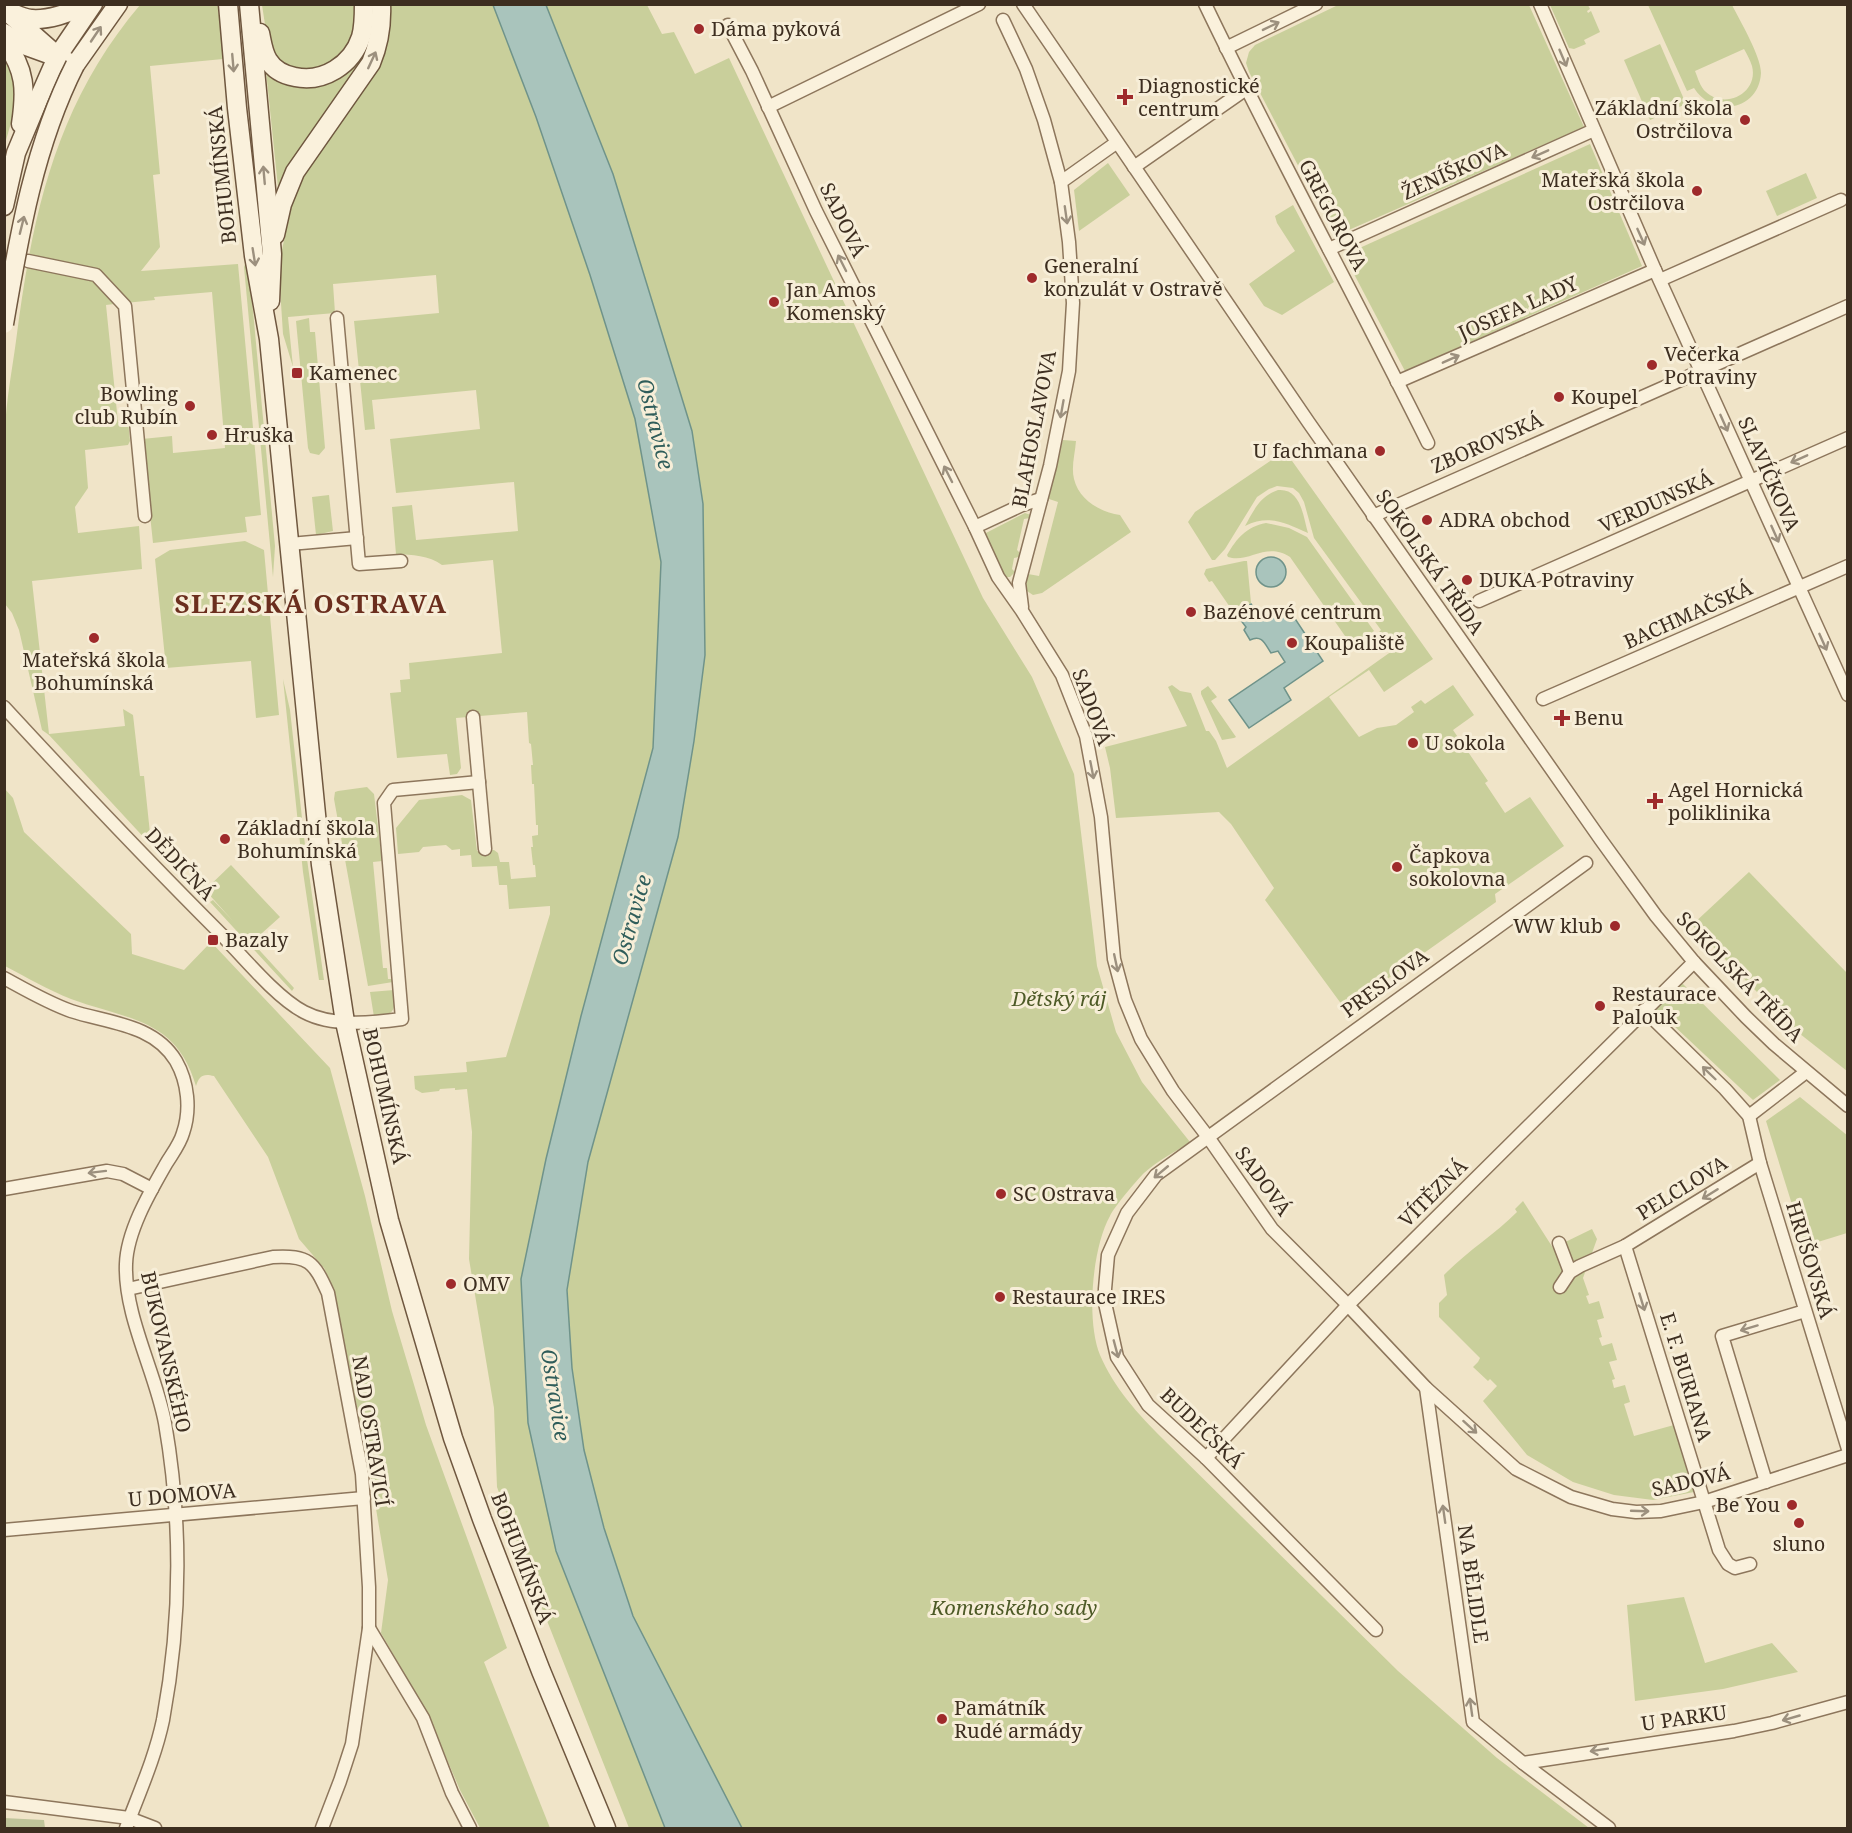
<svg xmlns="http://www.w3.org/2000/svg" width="1852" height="1833" font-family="'Noto Serif',serif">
	<rect width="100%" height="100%" fill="#f0e4c8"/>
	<g fill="#c9cf9b" fill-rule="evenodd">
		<path d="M140,5H218L223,59L150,66L160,174L153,175L160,247L141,271L238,264L261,515L245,517L247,532L153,543L142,439L172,436L173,453L225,448L212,292L154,297L155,300L125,303L120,297L114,304L106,305L118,422L128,421L130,441L128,445L85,450L88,488L75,507L78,533L139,526L142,569L32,581L49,734L125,726L123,709L133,715L140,776H144L151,843H149L49,735L42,730L19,630L12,613L5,604C5,566 5,528 5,490C5,471 3,451 5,431C6,401 12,371 16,341C32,215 56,104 140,5Z"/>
		<path d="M262,5H357C355,26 352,48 333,62C325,67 315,70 306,74L281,65L268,44Z"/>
		<path d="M387,5H493L536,117L590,275L635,419L661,562L653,748L546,1159L556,1551L665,1828H629L523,1560L497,1487L494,1408L469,1259L472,1132L467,1089L455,1090V1088L440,1089L439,1091L422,1093L415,1089L414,1076L467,1072L466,1062L506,1057L550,914V906L509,909L507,885H499L497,866L472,867L471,855L460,856V849L452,850L446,845L423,847L419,852L398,854L396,828L419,800L462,795L471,800L477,851L494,850L498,853L500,862H509L511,879L536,877L535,865H533L531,847H533L532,836L538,835V825H536L534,784H532L531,765H533L531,744L529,743L527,712L456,718L461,768L457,774L450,775L447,754L397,758L390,693L401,692L400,680L410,679L409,663L502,653L493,560L442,565C429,555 412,555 396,554L392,507L412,505L416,540L518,531L514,482L396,493L390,439L480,429L476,390L372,400L375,429L365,430L354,321L439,313L436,275L333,284L335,313L288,317L293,367L283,334L280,288L281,254L295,191L308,163L364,85Z"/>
		<path d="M546,5H647L662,34L674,32L695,74L729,58L983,598L1032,677L1074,774L1097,966L1116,1032L1142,1082L1190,1142C1175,1152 1157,1161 1144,1173C1137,1180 1114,1207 1110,1216C1092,1248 1086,1321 1100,1355C1114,1388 1138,1414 1163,1439L1398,1671L1497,1758L1589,1828H742L633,1616L604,1528L584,1450L572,1368L567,1290L588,1162L678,837L694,741L705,655L703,504L692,431L613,174Z"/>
		<polygon points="1338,5 1529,5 1584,127 1335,236 1249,72 1246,63 1249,52 1255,45"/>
		<polygon points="1550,5 1588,5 1590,9 1587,11 1588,13 1591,11 1600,32 1584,40 1586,44 1574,49 1569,48"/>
		<path d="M1648,5H1732C1740,21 1761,56 1761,73C1759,111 1713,118 1694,88L1687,91ZM1744,49C1747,54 1750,60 1752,66C1759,93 1725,110 1706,92C1700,87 1698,78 1695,71Z"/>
		<polygon points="369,40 363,59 279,197 266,71 290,85 297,87 320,85"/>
		<polygon points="1660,44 1686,104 1650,120 1624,60"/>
		<path d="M5,57C23,87 14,113 5,144Z"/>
		<polygon points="1590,144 1642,266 1405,371 1344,255"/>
		<polygon points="1108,163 1130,195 1079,231 1074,190"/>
		<polygon points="1806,173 1817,198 1777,216 1766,191"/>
		<polygon points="1293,205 1334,282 1282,315 1264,306 1249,284 1295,251 1277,223 1275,216"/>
		<polygon points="245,264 247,265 253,311 275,546 273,577 244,267"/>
		<polygon points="309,318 310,332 315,332 325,448 319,455 310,453 308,448 296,321"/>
		<path d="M1063,440L1076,441C1075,454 1071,467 1074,479C1079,500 1100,512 1120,515L1131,532L1042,593L1033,595L1027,591L1025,583L1028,574L1039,576L1058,502L1046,498Z"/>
		<polygon points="1285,451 1433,659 1384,692 1369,670 1329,697 1359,737 1377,728 1396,725 1414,712 1411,707 1421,700 1425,704 1453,685 1474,715 1453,730 1488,781 1485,783 1505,813 1530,797 1564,846 1495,894 1496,902 1345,1009 1265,900 1274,888 1231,824 1219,812 1116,818 1110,768 1105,747 1187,726 1168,687 1172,685 1180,691 1191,693 1206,731 1209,731 1216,741 1227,768 1392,651 1379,632 1381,630 1314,538 1304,502 1299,493 1293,488 1277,486 1269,489 1257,497 1225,549 1215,560 1212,560 1188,522 1195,512"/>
		<path d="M1278,490C1301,488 1303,516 1308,533C1285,523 1269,514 1245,526C1254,510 1260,496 1278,490Z"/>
		<polygon points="329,495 333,531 316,535 312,497"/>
		<polygon points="1025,513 1031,515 1030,518 1024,519 1017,550 1020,553 1019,557 1014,558 1012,569 1015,572 1010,577 1005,577 984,534"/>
		<path d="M1266,523L1289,528L1307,537L1374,631L1352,646L1290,557C1266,541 1248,564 1228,557L1227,555C1237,538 1246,527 1266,523Z"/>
		<polygon points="245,541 264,550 279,715 256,718 251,661 166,668 155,559 170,550"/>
		<polygon points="1244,561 1247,561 1251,603 1234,613 1212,581 1209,582 1204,574 1206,569"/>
		<polygon points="283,679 290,710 305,845 324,980 319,980 303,872"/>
		<polygon points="1208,686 1217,697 1211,701 1236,737 1234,738 1222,740 1201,694 1201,691"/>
		<polygon points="367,787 374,794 382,861 373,862 383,968 387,968 388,979 393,979 393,982 368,986 334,799 335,792 338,791"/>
		<path d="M4,788L13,798L24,832L131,934L132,954L184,970L211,942L330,1068L365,1196L392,1311L426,1425L507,1648L484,1662L550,1828H480L460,1790L428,1715L381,1633L388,1580L370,1473L334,1290L324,1268L299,1239L268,1157L214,1076C203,1073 199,1076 196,1086C176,1018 128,1020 71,999C48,990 26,977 5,966Z"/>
		<polygon points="231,865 280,917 252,942 294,988 292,991 210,902 213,900 233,921 205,890"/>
		<polygon points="1749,872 1847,973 1847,1071 1790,1026 1692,925"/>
		<polygon points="1682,983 1780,1080 1753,1100 1656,1009"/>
		<path d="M394,990C395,1010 396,1015 374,1017L370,992Z"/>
		<polygon points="1800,1097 1848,1136 1847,1233 1805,1246 1766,1121"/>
		<path d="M1523,1201L1553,1248L1592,1229L1597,1239L1583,1278L1589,1295L1586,1296L1589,1304L1599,1301L1604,1318L1597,1320L1602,1337L1599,1338L1602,1346L1612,1343L1617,1360L1609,1362L1615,1379L1612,1380L1614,1388L1625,1385L1630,1402L1624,1404L1634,1436L1674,1425L1694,1492L1653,1500L1614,1495L1573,1482L1527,1455L1483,1401L1497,1386L1490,1379L1488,1381L1473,1367L1478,1362L1480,1358L1439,1317V1303L1447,1295L1444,1275C1466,1252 1494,1235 1517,1212L1515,1209Z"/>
		<polygon points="1684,1597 1705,1663 1772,1643 1798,1672 1723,1689 1635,1701 1627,1605"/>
	</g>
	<polygon fill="#bfc49a" points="4,1818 44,1820 45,1828 5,1828"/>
	<g fill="#a9c4bc" stroke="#6f938a" stroke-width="1.5">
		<polygon points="493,5 546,5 613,174 692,431 703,504 705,655 694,741 678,837 588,1162 567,1290 572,1368 584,1450 604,1528 633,1616 742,1828 665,1828 556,1551 528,1423 521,1279 546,1159 581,1016 653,748 661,562 635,419 590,275 536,117"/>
		<circle cx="1271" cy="572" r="15"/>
		<path d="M1251,604L1257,613L1290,611L1323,661L1284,688L1291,700L1249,728L1229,700L1285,662L1278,651L1271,653C1265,644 1262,634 1250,640L1244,630L1246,627L1236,614Z"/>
	</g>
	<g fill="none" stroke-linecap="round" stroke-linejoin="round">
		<g stroke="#8d765c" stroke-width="15">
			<g id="street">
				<polyline points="1023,4 1309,423 1601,840 1656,916 1694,962 1746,1017 1774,1044 1848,1106"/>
				<path d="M1205,4C1276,152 1355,296 1428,443"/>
				<polyline points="1540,4 1655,270 1848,695"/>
				<polyline points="1003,20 1026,69 1044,120 1061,182"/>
				<polyline points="728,25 752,71 816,211 975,527 998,577 1022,611 1062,675 1086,736 1101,817 1114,959 1125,1000 1141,1039 1173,1091 1208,1137 1272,1229 1343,1300 1426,1388 1516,1469 1571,1497 1612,1509 1636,1512 1661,1511 1704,1502 1848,1455"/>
				<polyline points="1226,48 1316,4"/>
				<polyline points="768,107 979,4"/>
				<polyline points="1134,167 1246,89"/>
				<polyline points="1329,249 1594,130"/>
				<polyline points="28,261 96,275 125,306 145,516"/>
				<polyline points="1660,280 1841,200"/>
				<polyline points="337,318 359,564 401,561"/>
				<polyline points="1397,382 1655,270"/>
				<polyline points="1373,516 1848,306"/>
				<polyline points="975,527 1022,505 1041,499"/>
				<polyline points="290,544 357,538"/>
				<polyline points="1479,601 1848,438"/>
				<polyline points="1022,607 1019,583 1050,466 1069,371 1073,303 1069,242 1061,182 1116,143"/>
				<polyline points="1543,699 1848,566"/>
				<path d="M4,707C75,784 147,860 221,934C243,957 277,998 304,1012C332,1027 372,1023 402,1019L384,803L393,790L479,782"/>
				<polyline points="473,717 485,849"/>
				<path d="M4,978C26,990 48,1003 71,1011C108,1023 154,1024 176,1061C188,1082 191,1110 183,1133C180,1144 172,1154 166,1164C150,1192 127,1231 126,1264C124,1316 156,1373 165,1423C182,1521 181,1623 163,1720C155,1758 139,1793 126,1828"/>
				<polyline points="1644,1010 1725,1089 1749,1116 1760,1163 1848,1449"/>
				<polyline points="1749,1116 1806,1072"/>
				<polyline points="4,1189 107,1171 123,1174 152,1189"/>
				<polyline points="1559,1243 1570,1272"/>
				<polyline points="1625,1246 1719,1550 1728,1564 1735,1568 1750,1564"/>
				<polyline points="1560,1287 1570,1272 1580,1266 1625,1246 1760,1163"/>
				<path d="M128,1289L273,1257C309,1255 314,1262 328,1293L362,1474L369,1587V1628L352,1744L340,1781L322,1828"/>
				<polyline points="1426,1388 1473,1722 1523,1763 1609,1828"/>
				<polyline points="1206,1458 1348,1305 1694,962"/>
				<polyline points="1766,1482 1722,1336 1805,1311"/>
				<polyline points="4,1530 364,1498"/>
				<polyline points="369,1628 423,1718 452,1793 470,1828"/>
				<polyline points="1376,1630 1206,1458 1148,1405 1117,1357 1105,1303 1105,1289 1108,1255 1127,1213 1156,1175 1586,863"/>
				<polyline points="1523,1763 1734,1731 1772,1723 1848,1702"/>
				<polyline points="4,1802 129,1818 155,1828"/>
			</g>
		</g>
		<g stroke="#6f573f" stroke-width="21">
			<g id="secondary">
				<polyline points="228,4 237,108 254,256 269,339 321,865 345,1022 389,1220 453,1438 482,1519 541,1671 606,1828"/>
				<polyline points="249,4 272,254 270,301"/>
				<path d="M5,10C13,13 24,19 32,19C46,20 72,14 82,4"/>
				<polyline points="12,16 54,53"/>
				<polyline points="4,33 21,44 57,57 75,65 118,4"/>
				<path d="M260,33C262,42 263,52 268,60C274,70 284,75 295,77C323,83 352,65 361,37C364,27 364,15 364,4"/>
				<path d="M4,41C26,69 26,91 21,124"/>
				<polyline points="4,206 16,153 39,98 57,57 93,4"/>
				<path d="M275,235L282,204L295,172L371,63C379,44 382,26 381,4"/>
			</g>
		</g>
		<use href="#street" stroke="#faf1dc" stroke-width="12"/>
		<use href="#secondary" stroke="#faf1dc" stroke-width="18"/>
		<g stroke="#6f573f" stroke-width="21" stroke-linecap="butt">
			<path id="secondary-bridge" d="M4,324C19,236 34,146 75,65"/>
		</g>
		<use href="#secondary-bridge" stroke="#faf1dc" stroke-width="18"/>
	</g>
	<defs><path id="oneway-shaft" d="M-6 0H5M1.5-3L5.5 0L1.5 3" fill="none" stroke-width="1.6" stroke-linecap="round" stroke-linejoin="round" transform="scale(1.5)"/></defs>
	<g stroke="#9c907e">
		<use href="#oneway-shaft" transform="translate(1271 26) rotate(-26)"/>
		<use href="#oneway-shaft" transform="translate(96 34) rotate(-56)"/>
		<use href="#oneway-shaft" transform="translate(1563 58) rotate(67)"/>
		<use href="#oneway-shaft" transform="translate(372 60) rotate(-65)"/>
		<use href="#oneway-shaft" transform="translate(233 63) rotate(85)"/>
		<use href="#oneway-shaft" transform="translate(1540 154) rotate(156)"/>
		<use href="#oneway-shaft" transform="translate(264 175) rotate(-95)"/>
		<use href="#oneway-shaft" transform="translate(1066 215) rotate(82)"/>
		<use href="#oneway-shaft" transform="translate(22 225) rotate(-76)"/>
		<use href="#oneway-shaft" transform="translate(1641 237) rotate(66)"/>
		<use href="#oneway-shaft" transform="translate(254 257) rotate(81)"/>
		<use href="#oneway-shaft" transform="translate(842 263) rotate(-117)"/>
		<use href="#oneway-shaft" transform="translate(1451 359) rotate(-24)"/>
		<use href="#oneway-shaft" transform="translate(1062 409) rotate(100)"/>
		<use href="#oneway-shaft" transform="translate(1724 423) rotate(66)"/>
		<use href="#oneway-shaft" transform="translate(1799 459) rotate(156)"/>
		<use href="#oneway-shaft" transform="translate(948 474) rotate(-117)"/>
		<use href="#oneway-shaft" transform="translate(1775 534) rotate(66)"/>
		<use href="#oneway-shaft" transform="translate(1823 642) rotate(66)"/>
		<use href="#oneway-shaft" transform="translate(1092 770) rotate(79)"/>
		<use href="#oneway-shaft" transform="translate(1116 963) rotate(78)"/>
		<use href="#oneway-shaft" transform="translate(1709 1073) rotate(-136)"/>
		<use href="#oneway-shaft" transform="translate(97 1172) rotate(173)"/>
		<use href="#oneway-shaft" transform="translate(1161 1172) rotate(140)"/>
		<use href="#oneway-shaft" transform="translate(1710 1194) rotate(148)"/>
		<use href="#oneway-shaft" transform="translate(1642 1302) rotate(73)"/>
		<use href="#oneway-shaft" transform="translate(1749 1328) rotate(163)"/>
		<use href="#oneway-shaft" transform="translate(1116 1349) rotate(75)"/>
		<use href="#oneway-shaft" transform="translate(1470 1427) rotate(42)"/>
		<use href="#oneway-shaft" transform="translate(1640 1511) rotate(2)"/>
		<use href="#oneway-shaft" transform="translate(1444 1514) rotate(-98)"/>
		<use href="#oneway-shaft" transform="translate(1471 1707) rotate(-98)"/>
		<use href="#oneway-shaft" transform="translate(1791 1718) rotate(164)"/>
		<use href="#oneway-shaft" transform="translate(1599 1750) rotate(171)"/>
	</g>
	<g fill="#9e2a2b" stroke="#f7eed8" stroke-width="2">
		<circle cx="699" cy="29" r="6"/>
		<path d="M1122 88h6v6h6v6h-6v6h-6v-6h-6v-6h6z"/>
		<circle cx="1745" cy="120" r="6"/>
		<circle cx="1697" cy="191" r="6"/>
		<circle cx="1032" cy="278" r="6"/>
		<circle cx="774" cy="302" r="6"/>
		<circle cx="1652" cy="365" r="6"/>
		<rect x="291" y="367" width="12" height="12" rx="3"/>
		<circle cx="1559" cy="397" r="6"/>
		<circle cx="190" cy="406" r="6"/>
		<circle cx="212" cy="435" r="6"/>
		<circle cx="1380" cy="451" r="6"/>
		<circle cx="1427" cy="520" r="6"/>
		<circle cx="1467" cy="580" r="6"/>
		<circle cx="1191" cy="612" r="6"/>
		<circle cx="94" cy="638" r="6"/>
		<circle cx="1292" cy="643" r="6"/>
		<path d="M1559 709h6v6h6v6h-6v6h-6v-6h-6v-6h6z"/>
		<circle cx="1413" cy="743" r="6"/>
		<path d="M1652 792h6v6h6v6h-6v6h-6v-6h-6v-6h6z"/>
		<circle cx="225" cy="839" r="6"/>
		<circle cx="1397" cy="867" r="6"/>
		<circle cx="1615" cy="926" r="6"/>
		<rect x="207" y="934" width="12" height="12" rx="3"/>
		<circle cx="1600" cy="1006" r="6"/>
		<circle cx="1001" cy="1194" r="6"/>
		<circle cx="451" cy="1284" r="6"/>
		<circle cx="1000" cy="1297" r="6"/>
		<circle cx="1792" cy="1505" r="6"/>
		<circle cx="1799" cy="1523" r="6"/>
		<circle cx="942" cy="1719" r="6"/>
	</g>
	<g text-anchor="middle" stroke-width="6" stroke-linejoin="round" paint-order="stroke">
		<g font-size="20" fill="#3d2e20" stroke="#f7eed8" text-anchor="start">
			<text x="711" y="36">Dáma pyková</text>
			<text x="1138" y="93">Diagnostické<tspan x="1138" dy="23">centrum</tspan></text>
			<text x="1733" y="115" text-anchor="end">Základní škola<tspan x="1733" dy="23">Ostrčilova</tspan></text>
			<text x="1685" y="187" text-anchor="end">Mateřská škola<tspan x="1685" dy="23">Ostrčilova</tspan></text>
			<text x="1044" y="273">Generalní<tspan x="1044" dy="23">konzulát v Ostravě</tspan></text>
			<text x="786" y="297">Jan Amos<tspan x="786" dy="23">Komenský</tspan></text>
			<text x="1664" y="361">Večerka<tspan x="1664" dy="23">Potraviny</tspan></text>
			<text x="309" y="380">Kamenec</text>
			<text x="178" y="401" text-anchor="end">Bowling<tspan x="178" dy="23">club Rubín</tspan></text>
			<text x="1571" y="404">Koupel</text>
			<text x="224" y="442">Hruška</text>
			<text x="1368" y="458" text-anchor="end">U fachmana</text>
			<text x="1439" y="527">ADRA obchod</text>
			<text x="1479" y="587">DUKA Potraviny</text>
			<text x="1203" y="619">Bazénové centrum</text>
			<text x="1304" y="650">Koupaliště</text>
			<text x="94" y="667" text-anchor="middle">Mateřská škola<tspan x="94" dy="23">Bohumínská</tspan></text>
			<text x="1574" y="725">Benu</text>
			<text x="1425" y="750">U sokola</text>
			<text x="1668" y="797">Agel Hornická<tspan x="1668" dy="23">poliklinika</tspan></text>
			<text x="237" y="835">Základní škola<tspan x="237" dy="23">Bohumínská</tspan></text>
			<text x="1409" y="863">Čapkova<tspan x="1409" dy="23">sokolovna</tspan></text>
			<text x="1603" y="933" text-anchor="end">WW klub</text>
			<text x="225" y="947">Bazaly</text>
			<text x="1612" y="1001">Restaurace<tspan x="1612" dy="23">Palouk</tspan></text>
			<text x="1013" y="1201">SC Ostrava</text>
			<text x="463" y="1291">OMV</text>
			<text x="1012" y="1304">Restaurace IRES</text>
			<text x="1780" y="1512" text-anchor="end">Be You</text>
			<text x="1799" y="1551" text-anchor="middle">sluno</text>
			<text x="954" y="1715">Památník<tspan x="954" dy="23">Rudé armády</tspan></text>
		</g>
		<g font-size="20" fill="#3d2e20" stroke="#f7eed8">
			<text transform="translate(1454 171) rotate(-24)" y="7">ŽENÍŠKOVA</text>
			<text transform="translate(222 175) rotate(-96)" y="7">BOHUMÍNSKÁ</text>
			<text transform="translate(1333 215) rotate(62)" y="7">GREGOROVA</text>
			<text transform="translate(843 220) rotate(64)" y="7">SADOVÁ</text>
			<text transform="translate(1518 308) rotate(-24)" y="7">JOSEFA LADY</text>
			<text transform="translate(1034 429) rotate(-79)" y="7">BLAHOSLAVOVA</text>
			<text transform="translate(1487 443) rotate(-24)" y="7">ZBOROVSKÁ</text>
			<text transform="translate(1769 474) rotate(66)" y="7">SLAVÍČKOVA</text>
			<text transform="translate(1656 502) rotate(-24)" y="7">VERDUNSKÁ</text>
			<text transform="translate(1430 562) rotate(55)" y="7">SOKOLSKÁ TŘÍDA</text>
			<text transform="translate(1688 615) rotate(-24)" y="7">BACHMAČSKÁ</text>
			<text transform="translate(1092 707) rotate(70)" y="7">SADOVÁ</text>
			<text transform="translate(180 864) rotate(47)" y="7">DĚDIČNÁ</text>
			<text transform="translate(1740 977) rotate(46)" y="7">SOKOLSKÁ TŘÍDA</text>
			<text transform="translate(1385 983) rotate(-36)" y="7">PRESLOVA</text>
			<text transform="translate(385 1096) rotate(77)" y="7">BOHUMÍNSKÁ</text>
			<text transform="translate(1263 1181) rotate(54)" y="7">SADOVÁ</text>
			<text transform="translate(1682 1188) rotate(-32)" y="7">PELCLOVA</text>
			<text transform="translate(1433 1193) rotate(-45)" y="7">VÍTĚZNÁ</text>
			<text transform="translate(1810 1260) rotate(73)" y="7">HRUŠOVSKÁ</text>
			<text transform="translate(166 1352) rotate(77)" y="7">BUKOVANSKÉHO</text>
			<text transform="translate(1686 1377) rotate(73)" y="7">E. F. BURIANA</text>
			<text transform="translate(1202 1428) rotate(44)" y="7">BUDEČSKÁ</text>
			<text transform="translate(371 1431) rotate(81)" y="7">NAD OSTRAVICÍ</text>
			<text transform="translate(1691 1481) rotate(-13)" y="7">SADOVÁ</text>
			<text transform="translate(182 1495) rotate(-5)" y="7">U DOMOVA</text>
			<text transform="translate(522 1558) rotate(69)" y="7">BOHUMÍNSKÁ</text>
			<text transform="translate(1473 1584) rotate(82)" y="7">NA BĚLIDLE</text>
			<text transform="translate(1684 1718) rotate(-8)" y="7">U PARKU</text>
		</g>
		<g font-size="20" font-style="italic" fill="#4d5a26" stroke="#f7eed8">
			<text x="1059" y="1006">Dětský ráj</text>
			<text x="1014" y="1615">Komenského sady</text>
		</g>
		<g font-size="21" font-style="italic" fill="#2f5d5a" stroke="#f7eed8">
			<text transform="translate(655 424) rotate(76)" y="7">Ostravice</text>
			<text transform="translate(632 920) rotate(-74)" y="7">Ostravice</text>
			<text transform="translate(555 1395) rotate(81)" y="7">Ostravice</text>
		</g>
		<g font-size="26" font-weight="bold" letter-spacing="1.5" fill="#6b2e1e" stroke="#f7eed8">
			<text x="311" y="613">SLEZSKÁ OSTRAVA</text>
		</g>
	</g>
	<rect width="1852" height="1833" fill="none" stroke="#3d2e20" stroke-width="12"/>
</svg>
